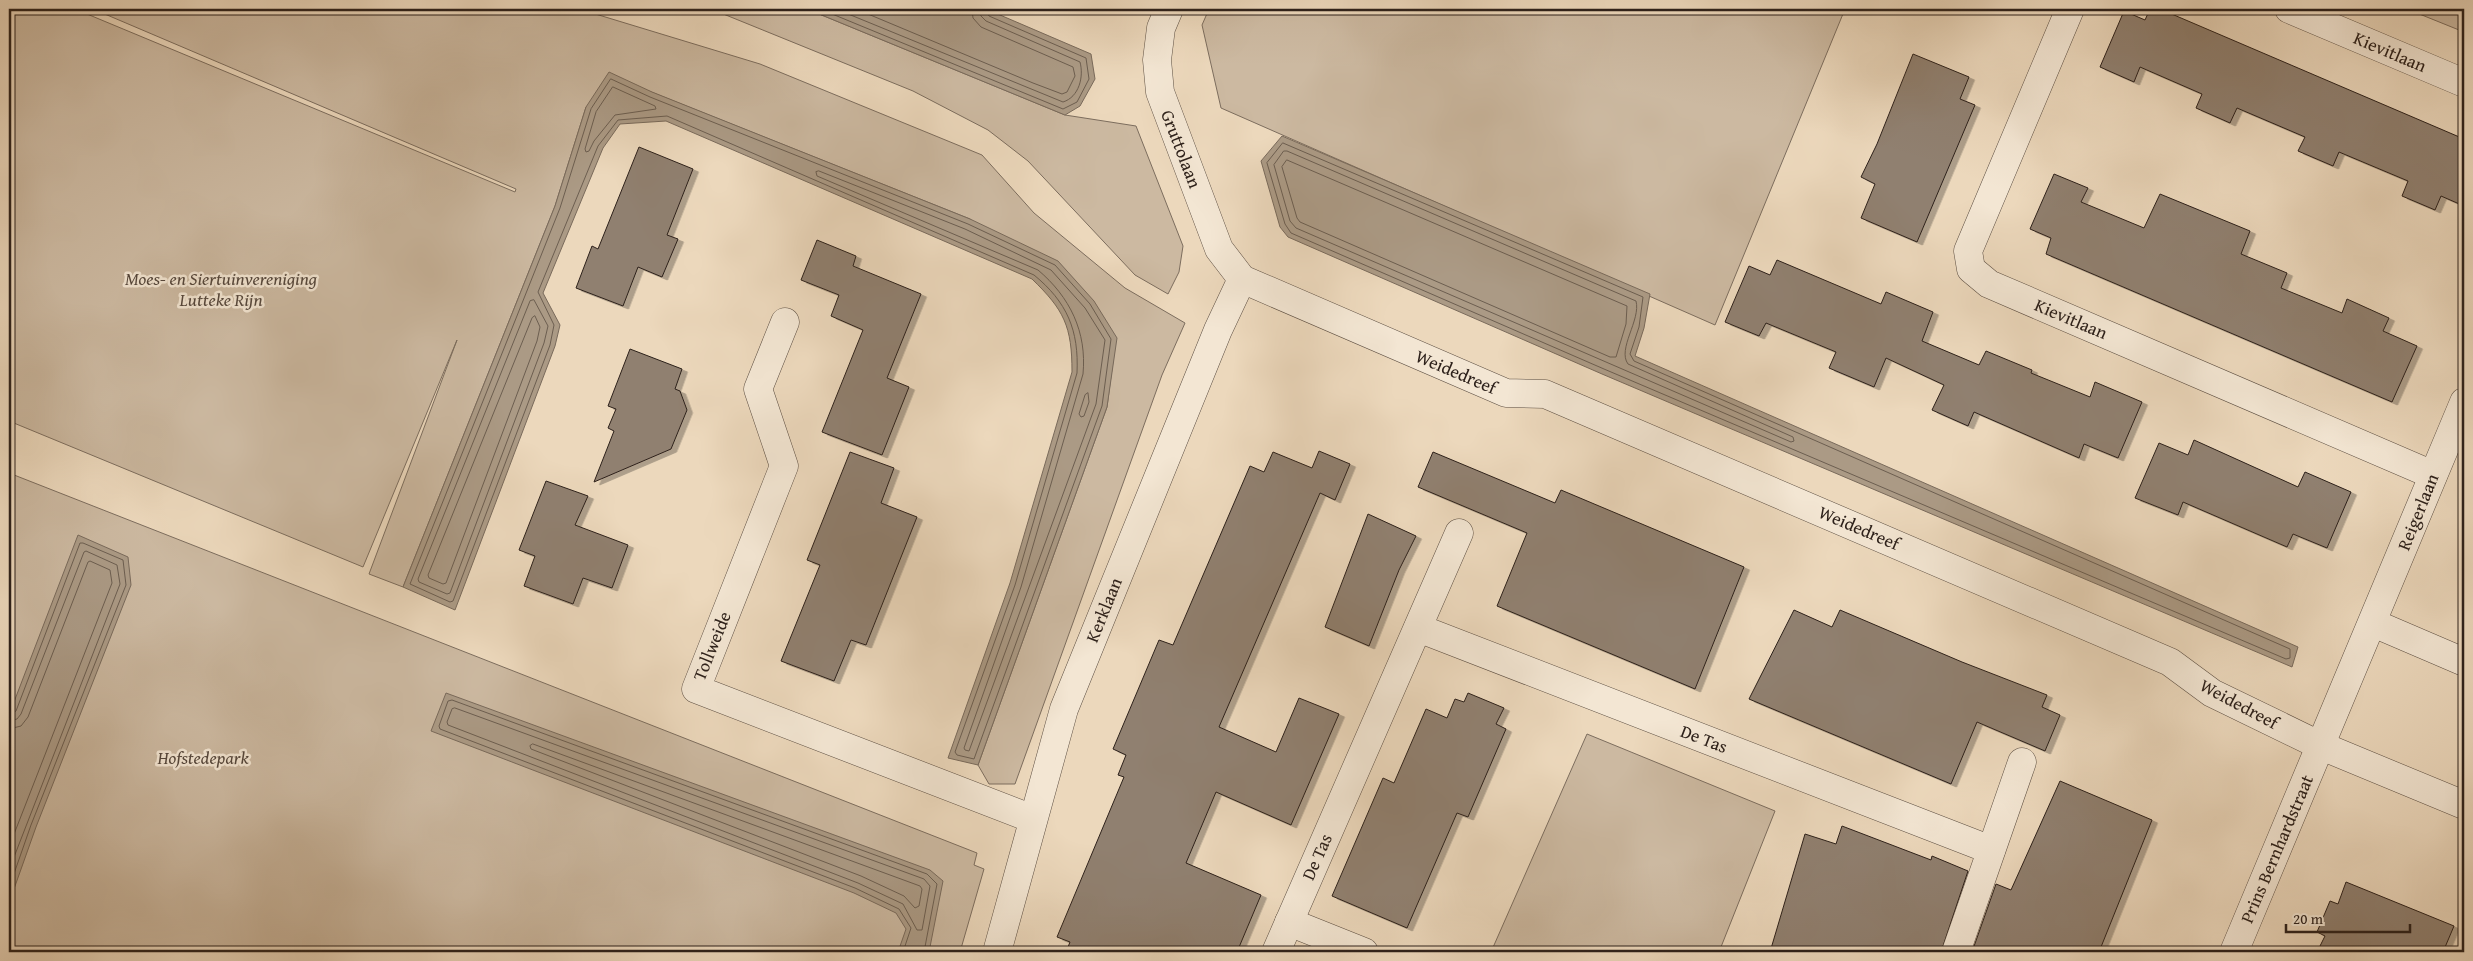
<svg xmlns="http://www.w3.org/2000/svg" width="2473" height="961" font-family="'Gentium Book Plus',serif">
	<defs>
		<filter id="shadow"><feDropShadow dx="5.5" dy="3" stdDeviation="0" flood-color="#0004"/></filter>
	</defs>
	<rect width="100%" height="100%" fill="#ecd8bc"/>
	<filter id="stains"><feTurbulence type="fractalNoise" baseFrequency=".004" numOctaves="4"/><feColorMatrix values="0 0 0 0 .2 0 0 0 0 .09 0 0 0 0 .02 0 0 0 .5 -.17"/></filter>
	<radialGradient id="worn" r=".72"><stop offset=".6" stop-color="#630" stop-opacity="0"/><stop offset="1" stop-color="#630" stop-opacity=".3"/></radialGradient>
	<g fill="#ccb9a1" stroke="#7c6d5e">
		<polygon points="9,9 75,9 515,192 516,189 93,9 579,9 760,64 982,155 1034,213 1125,288 1185,323 1162,375 1015,784 989,784 978,765 1107,407 1116,338 970,219 636,86 586,107 555,206 403,587 369,574 457,340 363,567 9,421"/>
		<polygon points="711,9 807,9 1065,115 1136,126 1183,246 1179,272 1168,294 1135,275 1028,161 988,130 913,91"/>
		<polygon points="1209,9 1845,9 1715,325 1221,108 1202,25"/>
		<polygon points="2407,9 2464,9 2464,32"/>
		<polygon points="9,473 977,853 974,865 984,869 960,952 9,952"/>
		<polygon points="1587,734 1775,811 1719,952 1491,952"/>
	</g>
	<g fill="#ab9a85" stroke="#796a5b">
		<polygon points="807,9 986,9 1091,54 1095,79 1080,106 1065,115"/>
		<path d="M609,72L652,92L970,219L1058,261L1094,301L1117,338L1107,407L978,765L948,758L1010,583L1072,372C1072,326 1064,310 1032,279L666,121L620,124L603,148L543,293L560,325L555,346L455,610L403,587L555,206L586,107Z"/>
		<polygon points="1282,136 1650,294 1644,328 1635,356 2298,647 2292,667 1602,374 1288,237 1280,227 1261,161"/>
		<polygon points="78,535 128,557 131,585 36,827 9,903 9,715"/>
		<polygon points="446,693 930,870 943,881 929,952 898,952 906,929 896,913 854,893 431,731"/>
	</g>
	<g fill="none" stroke-linecap="round" stroke-linejoin="round">
		<g stroke="#6c5e50" stroke-width="1">
			<polyline points="820,9 1063,109 1077,102 1089,79 1086,58 989,16 985,9"/>
			<path d="M836,9L1063,102C1079,97 1084,77 1080,62L986,21L981,16L979,9"/>
			<polyline points="856,9 1033,83 1062,94 1067,92 1075,76 1073,67 981,27 973,18 972,9"/>
			<path d="M611,79L650,97L968,224L1055,265L1090,304L1111,339L1102,406L974,759L957,755L955,752L1015,585L1077,373C1079,330 1067,302 1034,275L667,116L618,120L598,146L538,292L554,325L550,345L453,601L450,602L410,584L560,208L591,109Z"/>
			<polygon points="613,87 655,106 656,109 615,115 594,141 589,151 586,152 585,149 596,112"/>
			<polygon points="1283,143 1643,297 1639,327 1630,354 1634,361 2290,649 2290,658 2286,659 1604,369 1291,233 1285,224 1267,163"/>
			<path d="M1284,151H1287L1636,301C1641,320 1617,349 1628,364L1793,437L1794,441L1791,442L1296,228L1290,221L1274,165Z"/>
			<polygon points="1287,160 1627,306 1626,324 1616,357 1610,357 1300,222 1297,218 1282,167"/>
			<path d="M819,171L965,229L1051,270L1085,308L1105,340L1096,404L969,751L965,750L964,748L1021,587L1083,374C1087,332 1070,297 1038,270L817,176L816,172Z"/>
			<polygon points="534,300 548,326 544,343 450,593 447,594 419,582 418,579 530,301"/>
			<polygon points="535,316 540,327 537,341 446,583 443,584 429,578 428,575 532,318"/>
			<polygon points="1088,393 1089,402 1084,416 1081,417 1079,414 1085,395"/>
			<polygon points="455,708 924,879 930,886 922,930 917,930 903,904 858,883 448,725 447,722 452,709"/>
			<polyline points="9,715 16,711 80,543 83,543 123,560 126,585 31,825 9,888"/>
			<polyline points="9,721 17,719 21,714 84,552 86,551 117,565 120,584 9,870"/>
			<polyline points="9,729 21,726 28,717 88,562 90,561 110,570 112,583 9,847"/>
			<polygon points="533,744 920,886 922,889 919,906 915,908 904,896 861,876 531,749 530,746"/>
			<polyline points="903,952 911,928 899,909 855,888 440,729 439,726 448,701 452,700 927,874 937,884 924,952"/>
		</g>
	</g>
	<g fill="#90806f" stroke="#2d211b" filter="url(#shadow)">
		<polygon points="2150,9 2160,9 2464,139 2464,206 2441,196 2435,210 2402,196 2408,181 2339,152 2333,166 2298,151 2305,137 2237,108 2230,123 2196,108 2202,94 2140,67 2134,82 2100,67 2124,11 2145,20"/>
		<polygon points="1913,54 1969,77 1960,99 1975,105 1917,242 1861,218 1875,184 1861,177 1877,144"/>
		<polygon points="639,147 693,169 667,235 678,239 662,277 638,267 623,306 576,288 592,246 598,249"/>
		<polygon points="2054,174 2088,188 2081,202 2144,228 2160,194 2250,231 2241,254 2287,273 2281,288 2342,313 2347,299 2389,318 2383,331 2417,346 2392,402 2046,254 2051,238 2030,229"/>
		<polygon points="817,240 856,256 853,266 921,294 887,378 909,387 882,455 822,432 863,330 831,316 839,295 801,280"/>
		<polygon points="1777,260 1881,304 1886,292 1933,312 1922,341 1979,365 1986,351 2032,370 2031,373 2090,397 2095,382 2142,402 2118,458 2084,444 2079,458 1974,412 1968,426 1932,410 1944,385 1886,358 1874,387 1829,368 1836,352 1766,323 1759,336 1725,322 1749,266 1770,275"/>
		<polygon points="630,349 682,369 675,389 680,391 687,410 671,449 594,482 614,431 608,428 616,409 608,406"/>
		<polygon points="2194,440 2298,487 2305,472 2351,492 2327,548 2293,534 2287,547 2183,502 2178,515 2135,498 2159,443 2188,455"/>
		<polygon points="1319,451 1350,464 1335,500 1320,493 1219,727 1276,752 1299,698 1339,714 1291,825 1216,792 1186,863 1261,895 1237,952 1066,952 1070,942 1057,937 1124,777 1118,775 1126,755 1113,749 1159,640 1173,645 1250,466 1264,472 1273,452 1312,468"/>
		<polygon points="850,452 894,468 881,503 917,517 866,645 851,640 834,681 781,661 820,565 807,560"/>
		<polygon points="1433,452 1555,503 1561,490 1744,567 1695,689 1497,606 1527,533 1418,487"/>
		<polygon points="546,481 588,496 575,525 628,545 612,588 583,578 573,604 524,586 535,556 519,550"/>
		<polygon points="1368,514 1416,536 1399,570 1369,646 1325,627"/>
		<polygon points="1794,610 1832,627 1840,610 1962,662 2047,695 2042,707 2060,715 2045,751 1977,722 1951,784 1749,699"/>
		<polygon points="1468,693 1504,708 1496,724 1506,729 1468,817 1457,813 1407,928 1332,896 1383,778 1394,783 1426,709 1447,718 1455,699 1464,702"/>
		<polygon points="2060,781 2152,820 2099,952 1972,952 1996,884 2011,890"/>
		<polygon points="1842,826 1931,860 1932,856 1968,871 1941,952 1770,952 1805,834 1836,844"/>
		<polygon points="2346,882 2454,926 2443,952 2317,952 2325,936 2317,932 2330,901 2338,904"/>
	</g>
	<g fill="none" stroke-linecap="round" stroke-linejoin="round">
		<g stroke="#5d4f43" stroke-width="29">
			<g id="minor">
				<polyline points="1169,9 1161,28 1157,60 1160,92 1219,249 1242,279 1506,393 1545,394 2170,662 2212,693 2319,745 2464,805"/>
				<polyline points="2070,9 1968,251 1971,269 1989,284 2433,475"/>
				<polyline points="2289,9 2464,83"/>
				<polyline points="785,322 758,389 784,466 696,689 1033,819"/>
				<polyline points="2373,623 2464,662"/>
				<polyline points="1418,628 1991,850"/>
				<polyline points="1289,922 1364,952"/>
				<polyline points="997,952 1064,709 1218,330 1242,279"/>
				<polyline points="1276,952 1459,533"/>
				<polyline points="1956,952 2022,762"/>
				<polyline points="2234,952 2464,402"/>
			</g>
		</g>
		<use href="#minor" stroke="#f3e6d3" stroke-width="28"/>
	</g>
	<g text-anchor="middle" stroke-width="5" stroke-linejoin="round" paint-order="stroke">
		<g font-size="18" fill="#2d211b" stroke="#f3e6d3">
			<text transform="translate(2390 52) rotate(23)" y="6">Kievitlaan</text>
			<text transform="translate(1181 149) rotate(69)" y="6">Gruttolaan</text>
			<text transform="translate(2071 319) rotate(23)" y="6">Kievitlaan</text>
			<text transform="translate(1456 372) rotate(23)" y="6">Weidedreef</text>
			<text transform="translate(2418 512) rotate(-68)" y="6">Reigerlaan</text>
			<text transform="translate(1859 528) rotate(23)" y="6">Weidedreef</text>
			<text transform="translate(1104 610) rotate(-68)" y="6">Kerklaan</text>
			<text transform="translate(712 646) rotate(-68)" y="6">Tollweide</text>
			<text transform="translate(2239 704) rotate(28)" y="6">Weidedreef</text>
			<text transform="translate(1704 739) rotate(21)" y="6">De Tas</text>
			<text transform="translate(2277 849) rotate(-67)" y="6">Prins Bernhardstraat</text>
			<text transform="translate(1317 857) rotate(-66)" y="6">De Tas</text>
		</g>
		<g font-size="18" font-style="italic" fill="#55473c" stroke="#f3e6d3">
			<text x="221" y="285">Moes- en Siertuinvereniging<tspan x="221" dy="21">Lutteke Rijn</tspan></text>
			<text x="203" y="764">Hofstedepark</text>
		</g>
	</g>
	<rect width="2473" height="961" fill="none" stroke="#ecd8bc" stroke-width="30"/>
	<rect x="10" y="10" width="2453" height="941" fill="none" stroke="#2d211b" stroke-width="2.5"/>
	<rect x="15" y="15" width="2443" height="931" fill="none" stroke="#2d211b"/>
	<path d="M2286 924v8h124v-8" fill="none" stroke="#2d211b" stroke-width="2.5"/>
	<text x="2293" y="924" font-size="15" fill="#2d211b" stroke="#f3e6d3" stroke-width="4" paint-order="stroke">20 m</text>
	<rect width="100%" height="100%" filter="url(#stains)"/>
	<rect width="100%" height="100%" fill="url(#worn)"/>
</svg>
